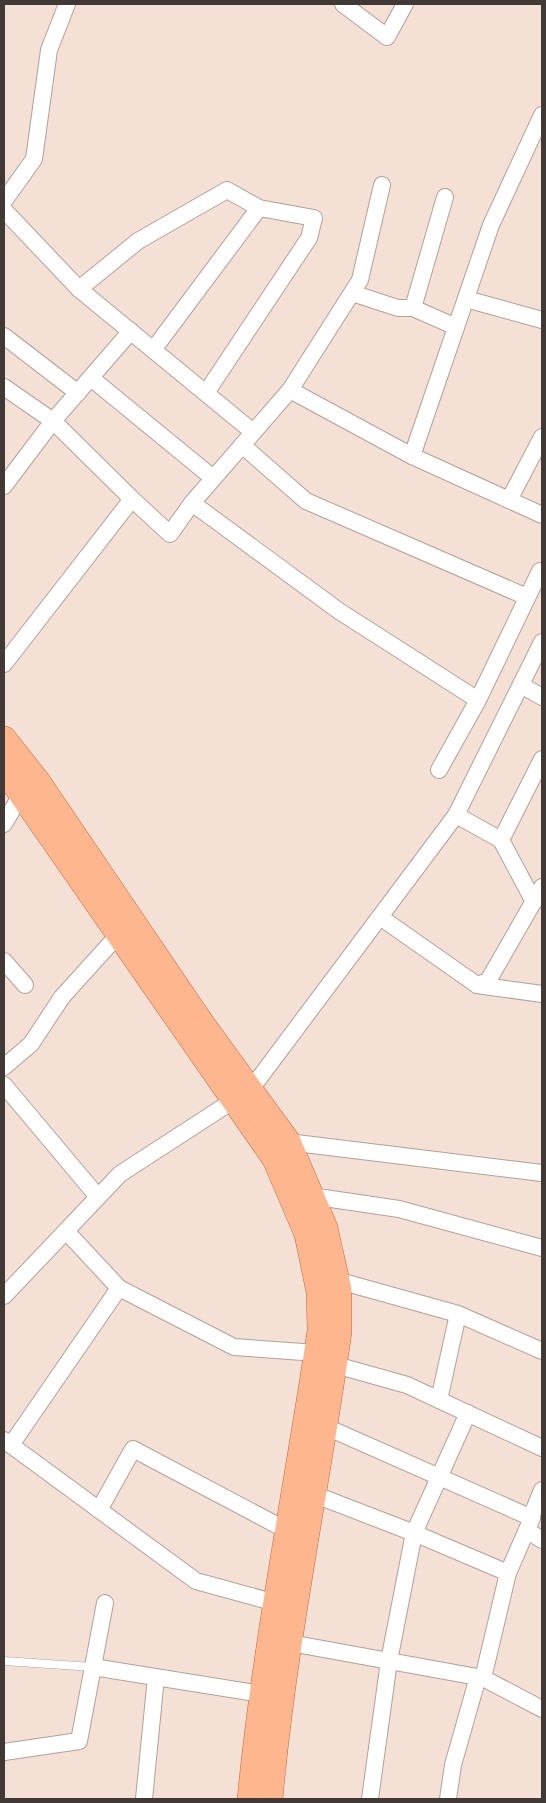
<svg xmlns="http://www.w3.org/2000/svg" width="546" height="1803" font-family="Bitter,serif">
	<rect width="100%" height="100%" fill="#f5e0d6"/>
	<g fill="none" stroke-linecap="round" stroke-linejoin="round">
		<g stroke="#b4a097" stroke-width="9">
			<polyline id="service" points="4,1661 93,1667"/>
		</g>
		<g stroke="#b4a097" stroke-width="18">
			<g id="minor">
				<polyline points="343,4 387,37 405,4"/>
				<polyline points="4,201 34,159 49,50 67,4"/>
				<polyline points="4,210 79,289 253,432"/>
				<polyline points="79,289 138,241 227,190 259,208 314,218 309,238 206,393"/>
				<polyline points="352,293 398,308 413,308 456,327"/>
				<polyline points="466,299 542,320"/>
				<polyline points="413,308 445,197"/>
				<polyline points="4,336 78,393"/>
				<polyline points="153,350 259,208"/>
				<polyline points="91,378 213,478"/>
				<polyline points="4,387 53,421 132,499"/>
				<polyline points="290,390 360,280 382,185"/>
				<polyline points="242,445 306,501 527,597"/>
				<polyline points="412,456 542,515"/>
				<polyline points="4,486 53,421 131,331"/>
				<polyline points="509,500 542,437"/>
				<polyline points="192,503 339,611 478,700 439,770"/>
				<polyline points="4,664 132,499 170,534 192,503 290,390 412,456 491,225 542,115"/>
				<polyline points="521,685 542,697"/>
				<polyline points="478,700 540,571"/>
				<polyline points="456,815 501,840 534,902"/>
				<polyline points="4,824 22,793"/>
				<polyline points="501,840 542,759"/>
				<polyline points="380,917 477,985 542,994"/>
				<polyline points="4,961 25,985"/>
				<polyline points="477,985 488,981 542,887"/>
				<polyline points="4,1067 31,1044 62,997 119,934"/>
				<polyline points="4,1085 98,1197"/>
				<polyline points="288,1142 542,1173"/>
				<polyline points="311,1196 399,1209 542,1248"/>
				<polyline points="66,1231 119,1288"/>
				<polyline points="336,1280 458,1314 542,1351"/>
				<polyline points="4,1296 120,1174 251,1089 456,815 542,642"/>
				<polyline points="325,1362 407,1385 542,1448"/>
				<polyline points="439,1400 458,1314"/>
				<polyline points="468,1413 414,1533 508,1573"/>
				<polyline points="324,1426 532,1518 508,1573 483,1678"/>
				<polyline points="4,1440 196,1581 276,1603"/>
				<polyline points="11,1445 119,1288 234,1347 317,1353"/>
				<polyline points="313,1494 414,1533 389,1661 370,1799"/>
				<polyline points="99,1510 133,1449 288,1531"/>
				<polyline points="531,1517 542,1490"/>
				<polyline points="528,1531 542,1540"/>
				<polyline points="279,1641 483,1678 542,1709"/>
				<polyline points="93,1667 262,1694"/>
				<polyline points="4,1752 79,1741 105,1603"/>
				<polyline points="144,1799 156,1677"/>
				<polyline points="448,1799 453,1765 478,1677"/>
			</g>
		</g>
		<g stroke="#bc6a3e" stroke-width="26">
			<g id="primary">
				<path d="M4,739L38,782L200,1021L288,1142L325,1228L339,1290V1332C317,1488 284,1642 270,1799"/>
				<path d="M4,769L275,1159L307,1234L319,1292L320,1331C297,1487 265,1642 250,1799"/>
			</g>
		</g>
		<use href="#service" stroke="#fff" stroke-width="8"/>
		<use href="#minor" stroke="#fff" stroke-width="16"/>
		<use href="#primary" stroke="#feb68e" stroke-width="25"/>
	</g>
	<rect width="546" height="1803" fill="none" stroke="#413936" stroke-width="10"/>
</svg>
